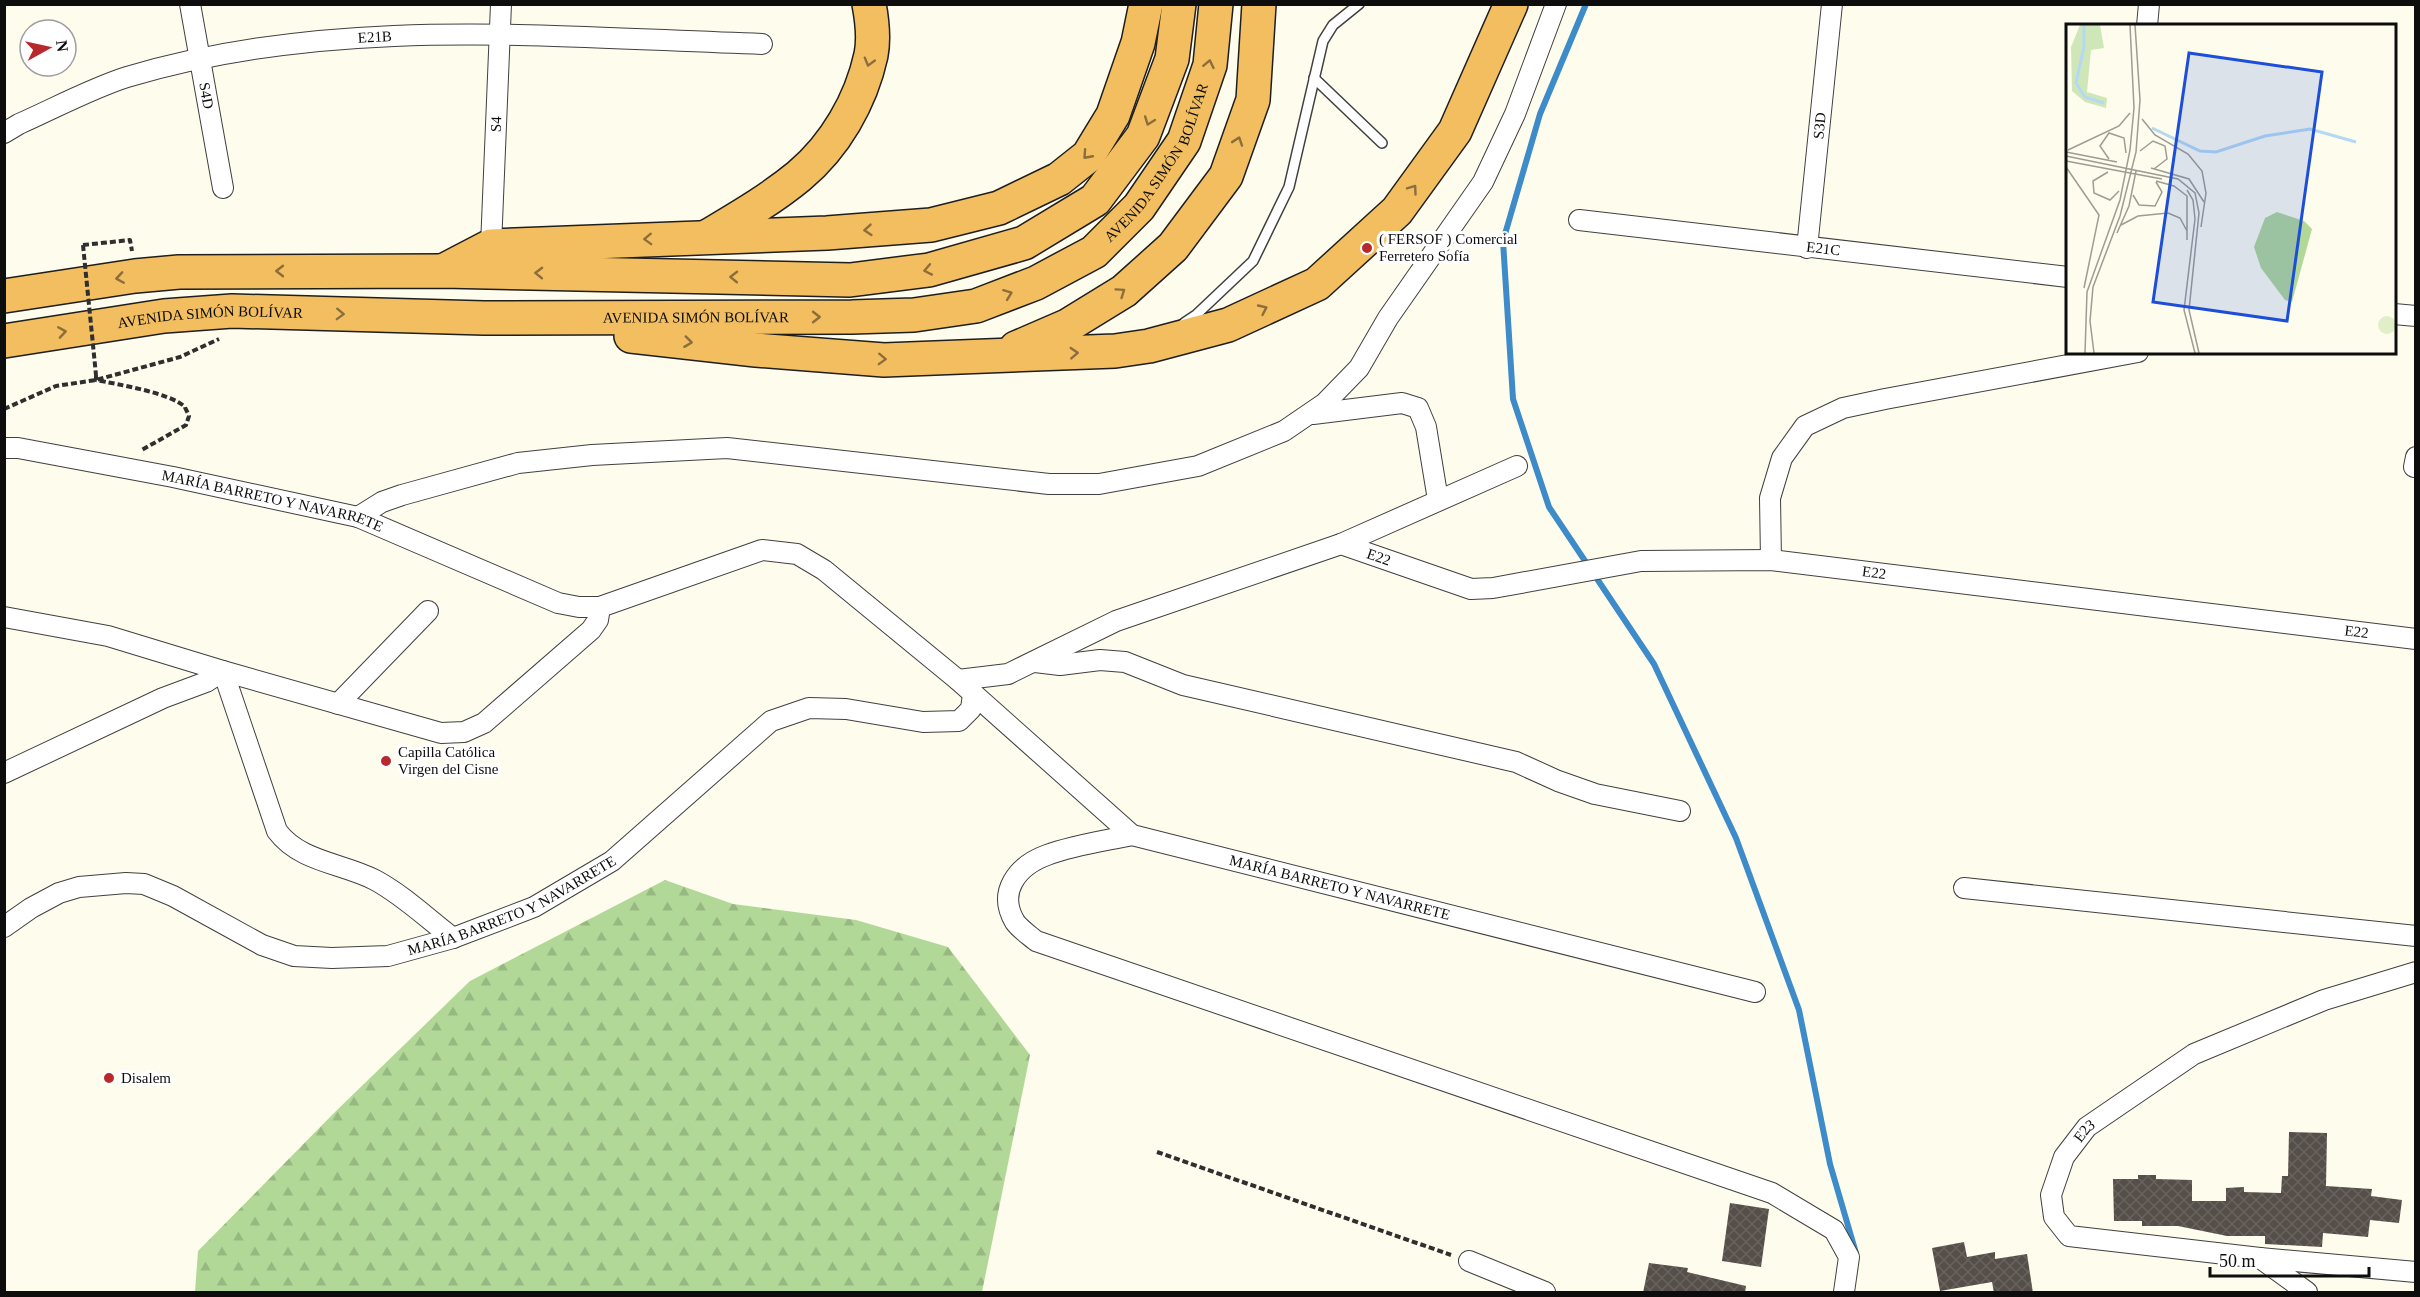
<svg xmlns="http://www.w3.org/2000/svg" width="2420" height="1297" font-family="'Times New Roman',serif">
	<defs>
		<pattern id="forest-firs" width="22" height="20" patternUnits="userSpaceOnUse" patternTransform="scale(1.5)"><rect width="22" height="20" fill="#b2d898"/><path d="M5 1l3.5 6h-7zM16 11l3.5 6h-7z" fill="#98b882"/></pattern>
		<pattern id="building-cross-hatch" width="8" height="8" patternUnits="userSpaceOnUse" patternTransform="scale(1.5)"><rect width="8" height="8" fill="#554e49"/><path d="M0 0l8 8M0 8l8-8" fill="none" stroke="#68635f"/></pattern>
	</defs>
	<rect width="100%" height="100%" fill="#fefced"/>
	<polygon fill="url(#forest-firs)" points="665,880 733,904 856,920 948,947 1030,1055 982,1292 195,1292 198,1251 334,1113 470,981"/>
	<g fill="none" stroke-linecap="round" stroke-linejoin="round">
		<polyline stroke="#3d8bc9" stroke-width="6" points="1586,4 1540,114 1503,241 1513,399 1549,507 1654,664 1736,838 1799,1010 1830,1164 1856,1253"/>
	</g>
	<g fill="url(#building-cross-hatch)">
		<polygon points="2289,1132 2327,1133 2326,1186 2372,1189 2371,1196 2402,1200 2399,1223 2370,1220 2368,1237 2323,1233 2322,1247 2265,1244 2265,1236 2227,1236 2178,1226 2142,1226 2142,1221 2114,1221 2113,1179 2138,1179 2138,1175 2156,1175 2156,1179 2192,1180 2192,1201 2226,1201 2226,1188 2244,1187 2244,1192 2281,1193 2282,1176 2288,1176"/>
		<polygon points="1730,1203 1769,1209 1761,1267 1722,1261"/>
		<polygon points="1964,1242 1967,1257 1995,1252 1995,1259 2027,1254 2033,1293 1994,1293 1992,1282 1940,1291 1932,1248"/>
		<polygon points="1649,1263 1688,1268 1687,1272 1746,1286 1745,1293 1643,1293"/>
	</g>
	<g fill="none" stroke-linecap="round" stroke-linejoin="round">
		<g stroke="#404040" stroke-width="12">
			<g id="service">
				<polyline points="1314,78 1382,143"/>
				<polyline points="1184,323 1196,315 1253,261 1289,187 1323,41 1333,25 1359,4"/>
			</g>
		</g>
		<g stroke="#404040" stroke-width="22">
			<g id="minor">
				<path id="s1" d="M190,4L223,188"/>
				<polyline points="2147,26 2149,4"/>
				<path id="s2" d="M4,133L19,124C53,109 92,88 127,77C335,15 548,37 762,44"/>
				<path id="s3" d="M1579,220L2068,277"/>
				<path id="s4" d="M491,246L501,4"/>
				<path id="s5" d="M1807,248L1832,4"/>
				<polyline points="2394,314 2416,316"/>
				<polyline points="1313,414 1402,403 1418,408 1426,427 1438,500"/>
				<path id="s6" d="M4,448H18L173,477L358,517L558,603L579,607H600L762,550L797,554L824,570L958,680L1132,835L1755,992"/>
				<polyline points="2414,467 2416,457"/>
				<polyline points="358,517 382,502 402,495 518,463 592,455 727,448 1049,484 1099,484 1198,466 1284,431 1325,403 1359,368 1388,318 1483,182 1515,114 1556,4"/>
				<path id="s7" d="M1341,544L1471,589L1493,588L1641,561L1771,560L2416,639"/>
				<polyline points="1771,560 1770,498 1782,458 1805,426 1843,408 1885,399 2138,352"/>
				<polyline points="4,617 108,636 223,671 441,733 464,732 484,723 591,630 598,620 600,607"/>
				<polyline points="1035,662 1060,665 1100,660 1125,662 1183,685 1516,762 1558,781 1595,794 1680,811"/>
				<polyline points="958,680 1008,674 1116,621 1341,544 1517,466"/>
				<polyline points="338,704 428,611"/>
				<path d="M4,773L163,698L206,682L223,671L277,831C300,862 342,863 375,880C403,895 428,919 453,938"/>
				<path d="M1132,835C1104,841 1074,845 1047,855C1017,866 997,892 1015,922C1020,929 1029,935 1036,941L1772,1193L1834,1230L1849,1257L1844,1292"/>
				<polyline points="1964,888 2416,936"/>
				<path id="s8" d="M4,927L31,908L59,893L79,887L126,883L144,884L173,896L262,945L294,956L332,958L388,956L453,938L534,907L612,861L771,721L809,708L846,709L923,722L959,721L971,709L973,694"/>
				<polyline points="2260,1258 2416,1272"/>
				<polyline points="1469,1261 1545,1292"/>
				<path id="s9" d="M2307,1292L2260,1258L2069,1236L2054,1217L2051,1195L2064,1157L2087,1127L2194,1054L2324,1000L2416,972"/>
			</g>
		</g>
		<g stroke="#1e1e1e" stroke-width="36">
			<g id="trunk">
				<path d="M710,235C740,217 771,199 799,176C835,146 861,101 871,55C874,40 872,20 869,4"/>
				<polyline points="445,270 491,246 827,233 931,225 999,208 1059,179 1088,156 1113,115 1138,43 1146,4"/>
				<polyline points="4,296 135,276 179,272 443,271 850,280 929,270 1024,243 1095,200 1143,136 1172,59 1179,4"/>
				<polyline points="631,336 756,350 884,360 1115,351 1149,346 1228,325 1317,284 1397,211 1455,131 1511,4"/>
				<path id="s10" d="M4,341L164,316L232,311L484,318L852,317L914,315L976,306L1036,283L1094,252L1139,207L1184,141L1210,65L1216,4"/>
				<polyline points="1016,348 1067,326 1124,291 1173,247 1226,176 1253,100 1259,4"/>
			</g>
		</g>
		<g stroke="#2f2f2f" stroke-width="4" stroke-dasharray="6 3" stroke-linecap="butt">
			<polyline points="83,245 130,240 132,251"/>
			<path d="M96,375V380C116,384 171,393 185,407C185,408 189,415 189,416L186,425L140,451"/>
			<polyline points="4,409 56,386 96,380 180,357 219,339"/>
			<polyline points="1157,1152 1451,1255"/>
		</g>
		<use href="#service" stroke="#fff" stroke-width="9"/>
		<use href="#minor" stroke="#fff" stroke-width="20"/>
		<use href="#trunk" stroke="#f2be60" stroke-width="33"/>
		<polyline stroke="#2f2f2f" stroke-width="4" stroke-dasharray="6 3" stroke-linecap="butt" points="83,245 96,375"/>
	</g>
	<defs><path id="oneway-chevron" d="M-2-3.5L2.5 0L-2 3.5" fill="none" stroke-width="1.6" stroke-linecap="round" stroke-linejoin="round" transform="scale(1.5)"/></defs>
	<g stroke="#8b6e3b">
		<use href="#oneway-chevron" transform="translate(869 62) rotate(106)"/>
		<use href="#oneway-chevron" transform="translate(1209 64) rotate(-78)"/>
		<use href="#oneway-chevron" transform="translate(1149 121) rotate(110)"/>
		<use href="#oneway-chevron" transform="translate(1238 141) rotate(-71)"/>
		<use href="#oneway-chevron" transform="translate(1087 155) rotate(132)"/>
		<use href="#oneway-chevron" transform="translate(1413 189) rotate(-54)"/>
		<use href="#oneway-chevron" transform="translate(868 230) rotate(175)"/>
		<use href="#oneway-chevron" transform="translate(648 239) rotate(178)"/>
		<use href="#oneway-chevron" transform="translate(928 270) rotate(169)"/>
		<use href="#oneway-chevron" transform="translate(280 271) rotate(180)"/>
		<use href="#oneway-chevron" transform="translate(539 273) rotate(-179)"/>
		<use href="#oneway-chevron" transform="translate(734 277) rotate(-179)"/>
		<use href="#oneway-chevron" transform="translate(120 278) rotate(171)"/>
		<use href="#oneway-chevron" transform="translate(1121 292) rotate(-35)"/>
		<use href="#oneway-chevron" transform="translate(1008 294) rotate(-21)"/>
		<use href="#oneway-chevron" transform="translate(1263 309) rotate(-25)"/>
		<use href="#oneway-chevron" transform="translate(340 314) rotate(2)"/>
		<use href="#oneway-chevron" transform="translate(816 317)"/>
		<use href="#oneway-chevron" transform="translate(62 332) rotate(-9)"/>
		<use href="#oneway-chevron" transform="translate(688 342) rotate(7)"/>
		<use href="#oneway-chevron" transform="translate(1074 353) rotate(-3)"/>
		<use href="#oneway-chevron" transform="translate(882 359) rotate(2)"/>
	</g>
	<g fill="#b8292b" stroke="#fff" stroke-width="2">
		<circle cx="1367" cy="248" r="6"/>
		<circle cx="386" cy="761" r="6"/>
		<circle cx="109" cy="1078" r="6"/>
	</g>
	<g text-anchor="middle" stroke-width="6" stroke-linejoin="round" paint-order="stroke">
		<g font-size="15" fill="#0d0d0d" stroke="#fff">
			<text dy="5" stroke="none"><textPath href="#s2" startOffset="387">E21B</textPath></text>
			<text dy="5" stroke="none"><textPath href="#s1" startOffset="93">S4D</textPath></text>
			<text dy="5" stroke="none"><textPath href="#s4" startOffset="122">S4</textPath></text>
			<text dy="5" stroke="none"><textPath href="#s5" startOffset="123">S3D</textPath></text>
			<text dy="5" stroke="none"><textPath href="#s10" startOffset="1216">AVENIDA SIMÓN BOLÍVAR</textPath></text>
			<text dy="5" stroke="none"><textPath href="#s3" startOffset="246">E21C</textPath></text>
			<text dy="5" stroke="none"><textPath href="#s10" startOffset="694">AVENIDA SIMÓN BOLÍVAR</textPath></text>
			<text dy="5" stroke="none"><textPath href="#s10" startOffset="208">AVENIDA SIMÓN BOLÍVAR</textPath></text>
			<text dy="5" stroke="none"><textPath href="#s6" startOffset="274">MARÍA BARRETO Y NAVARRETE</textPath></text>
			<text dy="5" stroke="none"><textPath href="#s7" startOffset="40">E22</textPath></text>
			<text dy="5" stroke="none"><textPath href="#s7" startOffset="544">E22</textPath></text>
			<text dy="5" stroke="none"><textPath href="#s7" startOffset="1030">E22</textPath></text>
			<text dy="5" stroke="none"><textPath href="#s6" startOffset="1480">MARÍA BARRETO Y NAVARRETE</textPath></text>
			<text dy="5" stroke="none"><textPath href="#s8" startOffset="546">MARÍA BARRETO Y NAVARRETE</textPath></text>
			<text dy="5" stroke="none"><textPath href="#s9" startOffset="370">E23</textPath></text>
		</g>
		<g font-size="15" fill="#0d0d0d" stroke="#fff" text-anchor="start">
			<text x="1379" y="244">( FERSOF ) Comercial<tspan x="1379" dy="17">Ferretero Sofía</tspan></text>
			<text x="398" y="757">Capilla Católica<tspan x="398" dy="17">Virgen del Cisne</tspan></text>
			<text x="121" y="1083">Disalem</text>
		</g>
	</g>
	<g transform="translate(2066 24)">
		<rect width="330" height="330" fill="#fefced"/>
		<path d="M211,188L238,197L246,205L226,278L219,276L195,244L188,223L199,194Z" fill="#b2d898"/>
		<path d="M14,1H34L38,24L25,26L21,68L41,74L40,84L19,78L6,67L5,23Z" fill="#cfe7b8"/>
		<path d="M312 301a9 9 0 1 1 18 0a9 9 0 1 1-18 0Z" fill="#e1efc9"/>
		<path fill="none" stroke="#b3d9f4" stroke-width="3" d="M18,1V22L10,59L19,73L38,79M86,104L134,127L150,128L199,112L244,105L290,118"/>
		<path fill="none" stroke="#9e9c93" stroke-width="1.5" d="M76,95L89,111L122,130L136,147L140,169L135,203M2,126L53,102L64,89M74,127L87,117L99,122L101,135L88,145M0,128L51,138M0,132L112,155L129,169L133,189L123,286L133,329M43,135L34,122L43,109L58,114L60,129M0,137L96,155M0,143L33,191L18,264M85,144L123,155L138,178M42,148L27,157L28,169L44,176L53,167M90,157L108,162L121,172V216M121,166L127,176L129,195L118,286L129,329M67,171L73,181L89,182L96,168L90,158M55,201L72,192L102,189L114,194L121,207M51,209L63,182L70,147M19,329L21,268L54,176L64,126L68,84L64,1M28,329L24,297L27,263L54,192L70,128L74,76L69,1"/>
		<path fill="#1d4ed8" fill-opacity="0.15" stroke="#1d4ed8" stroke-width="3" d="M123,29L256,48L221,297L87,278Z"/>
		<rect width="330" height="330" fill="none" stroke="#0d0d0d" stroke-width="3"/>
	</g>
	<rect width="2420" height="1297" fill="none" stroke="#0d0d0d" stroke-width="12"/>
	<g transform="translate(48 48) rotate(82)"><circle r="28" fill="#ffffff" stroke="#9e9e9e" stroke-width="1.5"/>
	<path d="M0-4.5L10 22L0 15L-10 22Z" fill="#b8292b"/>
	<text y="-9" font-size="16" font-weight="bold" text-anchor="middle" fill="#0d0d0d">N</text>
	</g>
	<path d="M2210 1267v9h159v-9" fill="none" stroke="#0d0d0d" stroke-width="3"/>
	<text x="2219" y="1267" font-size="18" fill="#0d0d0d" stroke="#ffffff" stroke-width="4.5" paint-order="stroke">50 m</text>
</svg>
